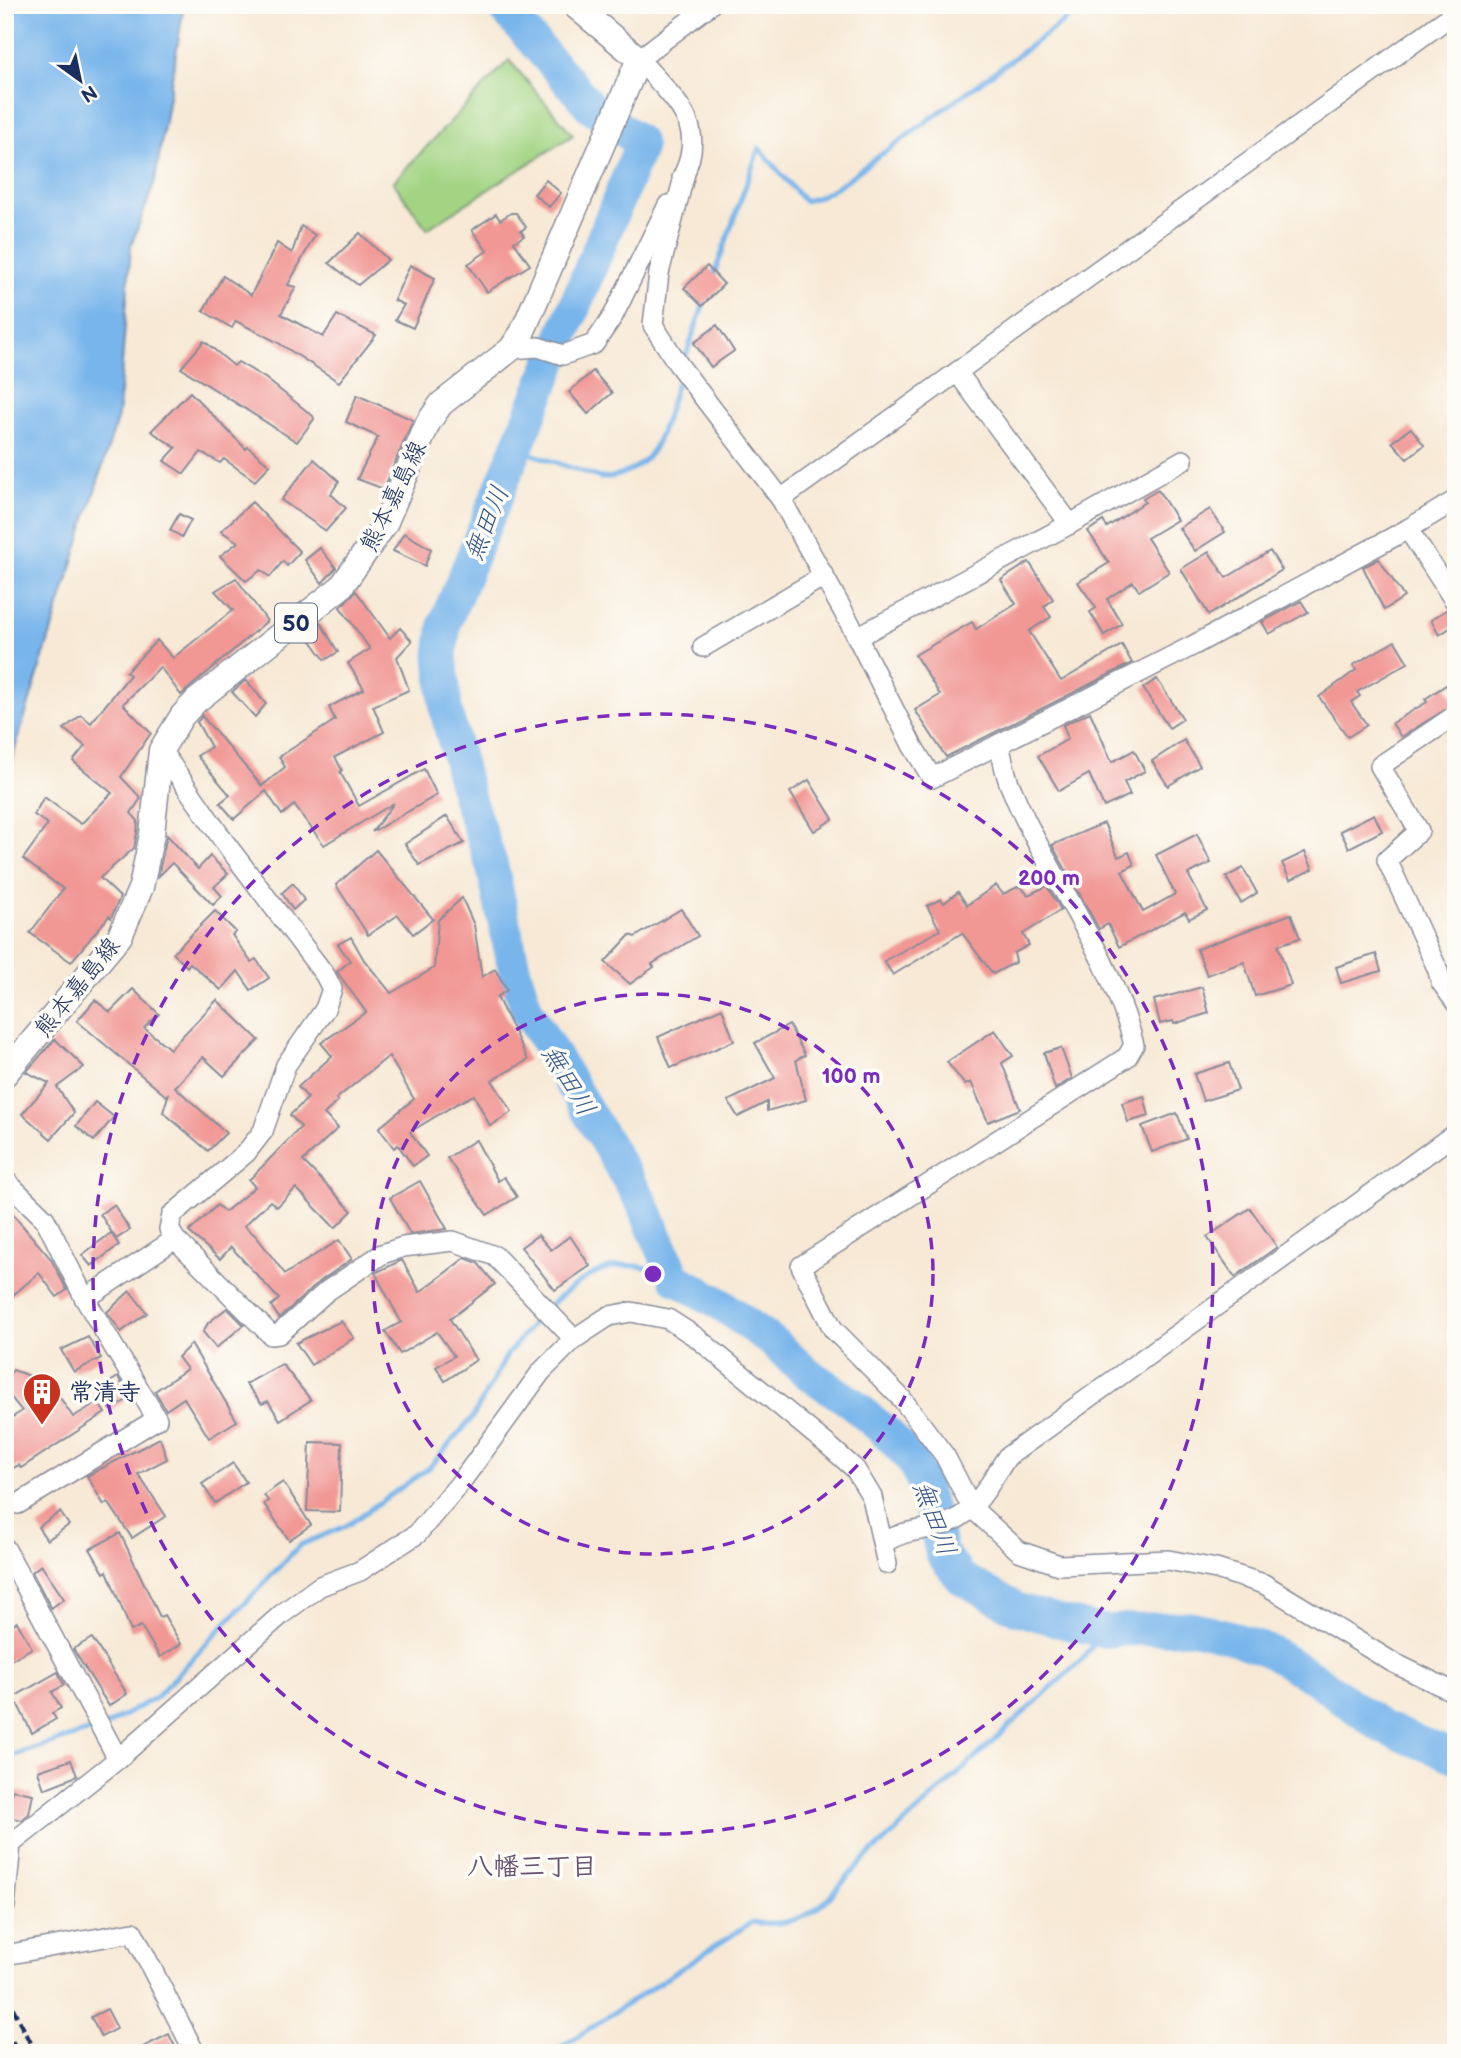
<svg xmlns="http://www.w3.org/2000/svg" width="1461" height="2058" font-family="'Balsamiq Sans','Klee One',sans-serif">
	<rect width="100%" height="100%" fill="#fdfcf7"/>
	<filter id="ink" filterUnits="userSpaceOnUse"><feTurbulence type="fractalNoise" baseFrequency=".0143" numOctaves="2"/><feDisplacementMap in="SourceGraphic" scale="14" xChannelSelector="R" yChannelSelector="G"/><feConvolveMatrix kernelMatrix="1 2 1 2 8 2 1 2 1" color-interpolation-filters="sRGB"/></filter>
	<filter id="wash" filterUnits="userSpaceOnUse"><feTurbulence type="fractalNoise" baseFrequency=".00686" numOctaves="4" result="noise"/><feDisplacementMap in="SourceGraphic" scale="28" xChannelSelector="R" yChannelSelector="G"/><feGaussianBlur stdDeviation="1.57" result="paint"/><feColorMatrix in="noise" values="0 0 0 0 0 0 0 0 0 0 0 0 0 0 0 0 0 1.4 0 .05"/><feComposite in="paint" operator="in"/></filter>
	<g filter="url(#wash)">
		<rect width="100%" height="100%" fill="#f7e9d5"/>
		<polygon fill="#a3d483" stroke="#5f8270" stroke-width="2" points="509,60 573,135 427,229 393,182"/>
		<polygon fill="#78b5eb" stroke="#4a72a4" stroke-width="2" points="5,5 184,5 155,181 131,246 118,416 5,781"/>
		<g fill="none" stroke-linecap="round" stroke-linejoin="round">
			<g stroke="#78b5eb" stroke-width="5">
				<path d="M713,278L759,148L804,201C832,197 860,167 885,152L1086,5"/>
				<polyline points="683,364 705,300"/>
				<path d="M518,449L600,478C618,479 642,467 652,451C663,436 673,393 680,373"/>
				<path d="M549,1306C591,1269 622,1252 675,1278"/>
				<polyline points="106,1726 156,1697 300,1545 346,1526 429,1468 473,1417 507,1355 542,1312"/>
				<polyline points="5,1758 96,1729"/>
				<path d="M552,2053L752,1922C825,1933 835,1878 883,1843L1082,1659L1105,1631"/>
			</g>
			<polyline stroke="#78b5eb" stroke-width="33" points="501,5 590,106 638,141 640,147 445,623 441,655 446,711 468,796 492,866 515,972 527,1010 641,1201 675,1278 719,1303 774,1343 807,1373 852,1403 889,1435 912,1460 924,1484 942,1554 961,1578 1017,1609 1066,1623 1105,1631 1191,1627 1228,1636 1272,1653 1314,1678 1383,1728 1456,1757"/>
		</g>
		<g id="blocks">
			<g fill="#f19794">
				<polygon points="546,180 561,193 549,207 534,194"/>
				<polygon points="511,213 516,213 526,227 521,231 524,236 514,242 530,265 487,292 468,264 487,251 472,230 496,214 500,220"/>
				<polygon points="301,226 315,235 288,285 296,287 281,314 323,337 337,315 376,335 339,382 277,342 236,321 232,328 203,311 223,276 251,295 277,243 292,253"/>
				<polygon points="360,233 388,260 358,285 329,263"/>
				<polygon points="410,265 435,278 413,328 395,320 404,305 394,300"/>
				<polygon points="707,266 724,284 702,306 684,288"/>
				<polygon points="717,325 734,351 711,367 694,343"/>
				<polygon points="204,341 234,366 238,362 265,378 313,416 314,419 297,442 181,368"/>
				<polygon points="593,371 612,393 588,414 569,392"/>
				<polygon points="190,392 246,449 248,447 270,465 255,481 224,459 220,463 201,452 184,474 164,461 176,448 151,431"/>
				<polygon points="357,395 413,420 384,489 357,479 378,437 346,422"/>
				<polygon points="1411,428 1424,445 1407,459 1392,442"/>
				<polygon points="314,459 339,481 331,494 346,508 326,531 281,500"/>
				<polygon points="1158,490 1177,520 1147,538 1169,572 1139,591 1133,582 1107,599 1122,624 1104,635 1090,612 1096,608 1078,582 1109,563 1088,531 1103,521 1107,527 1145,502 1143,499"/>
				<polygon points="252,502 300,552 287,566 283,561 270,577 261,570 246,581 220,556 238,542 221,531"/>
				<polygon points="1210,509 1225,532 1195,551 1179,528"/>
				<polygon points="179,514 191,520 182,537 170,530"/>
				<polygon points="404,533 431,549 425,566 393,551"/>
				<polygon points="320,548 336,568 322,583 305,560"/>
				<polygon points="1270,551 1282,570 1209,615 1181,569 1209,552 1226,578"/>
				<polygon points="1379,559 1404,597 1384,610 1363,567"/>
				<polygon points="1029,562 1053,599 1044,607 1051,617 1029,631 1061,681 1122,645 1132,663 946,757 915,710 940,695 915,655 972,622 976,629 1016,604 1001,580"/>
				<polygon points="236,578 267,621 181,695 160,667 123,704 151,733 121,777 141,798 131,813 138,821 137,832 134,848 100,878 120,897 111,918 109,916 71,962 30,933 63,889 23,859 48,824 34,815 44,797 81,824 112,793 73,761 85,746 64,729 81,715 91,723 130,675 126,672 157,640 173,658 233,610 215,591"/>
				<polygon points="356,591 390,638 400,628 412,641 397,657 409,690 373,706 384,732 335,757 342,770 340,772 359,806 424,769 437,795 372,832 394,803 324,845 294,805 282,815 266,791 234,819 220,803 230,795 197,756 211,747 197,722 202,716 262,786 285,767 279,757 335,720 329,707 364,689 348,663 370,649 340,607"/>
				<polygon points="1301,601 1308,612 1269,634 1262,622"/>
				<polygon points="1446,610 1453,615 1456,624 1439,635 1431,620"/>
				<polygon points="320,622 338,652 325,660 306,634"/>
				<polygon points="1395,641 1408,663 1357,692 1360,696 1351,702 1367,725 1348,737 1319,697 1356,670 1353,665"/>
				<polygon points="1157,679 1183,719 1169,728 1143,688"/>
				<polygon points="246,680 266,704 255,717 232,692"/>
				<polygon points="1446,685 1456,703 1401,737 1392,723 1427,702 1425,699"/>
				<polygon points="1090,712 1112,762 1134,750 1145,771 1124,782 1130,795 1104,807 1089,774 1059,791 1038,756 1068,739 1063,725"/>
				<polygon points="1184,740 1200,766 1168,786 1152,761"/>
				<polygon points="809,780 833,819 814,831 790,792"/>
				<polygon points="1374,814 1382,831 1349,848 1340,831"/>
				<polygon points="447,816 464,843 419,865 405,844"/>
				<polygon points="1104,823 1118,857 1129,852 1134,865 1122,871 1143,912 1175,894 1156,855 1197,834 1211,863 1188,874 1207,910 1189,919 1185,912 1119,947 1108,924 1099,929 1052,845"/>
				<polygon points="167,835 198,869 210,856 228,874 214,887 222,896 213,905 172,863 158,877"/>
				<polygon points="376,850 433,919 413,934 398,915 368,935 336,885"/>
				<polygon points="1305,852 1313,869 1290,880 1282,863"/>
				<polygon points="1243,868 1257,893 1241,903 1226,877"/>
				<polygon points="293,883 304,900 293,910 282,893"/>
				<polygon points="996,885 1003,894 1020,886 1028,895 1047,886 1061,910 1023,934 1029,945 1014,953 1016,962 993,974 962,933 893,975 884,961 940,930 927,906 941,899 944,903 958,892 967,905"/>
				<polygon points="462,898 474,925 482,977 495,969 507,990 497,997 528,1060 492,1080 512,1112 490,1126 474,1095 458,1103 410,1132 427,1156 413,1166 398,1145 394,1148 379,1128 414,1099 389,1056 336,1099 338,1101 324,1114 338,1128 303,1161 352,1211 335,1228 296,1188 277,1207 270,1201 244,1226 256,1236 285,1274 339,1240 352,1259 319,1282 279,1318 271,1306 279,1299 231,1247 220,1259 189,1232 217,1205 225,1212 255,1187 249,1180 301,1127 290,1115 308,1098 298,1087 332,1056 321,1043 366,1012 337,972 350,961 338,944 351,937 364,960 391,993 434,968 438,920"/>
				<polygon points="681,909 698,936 652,964 654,967 630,984 605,962 630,935 635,937"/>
				<polygon points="215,911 236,932 232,935 251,962 256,959 269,978 251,990 238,971 221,990 190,963 187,967 173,953"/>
				<polygon points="1291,914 1300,938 1278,945 1291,985 1255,996 1244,962 1207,975 1197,949"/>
				<polygon points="1376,954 1381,971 1341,983 1336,967"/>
				<polygon points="1202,987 1209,1013 1174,1024 1173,1021 1160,1024 1154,1000"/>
				<polygon points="133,989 159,1014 144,1028 170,1049 217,1000 259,1040 224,1076 203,1057 175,1087 226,1133 208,1151 163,1112 169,1093 166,1096 77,1021 95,1000 110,1012"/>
				<polygon points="722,1008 734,1041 671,1068 658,1037"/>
				<polygon points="789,1025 805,1055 796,1060 806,1100 767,1111 767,1102 738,1117 728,1101 775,1078 755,1043"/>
				<polygon points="995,1030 1013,1056 1002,1063 1020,1109 988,1122 971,1082 965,1085 947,1062"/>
				<polygon points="55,1039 84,1067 57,1087 74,1113 51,1139 22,1114 49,1083 26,1072"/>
				<polygon points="1061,1048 1072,1078 1055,1089 1044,1053"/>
				<polygon points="1229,1063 1238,1090 1203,1101 1194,1074"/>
				<polygon points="1144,1096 1149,1116 1128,1122 1122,1103"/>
				<polygon points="95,1102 114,1117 94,1141 76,1126"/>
				<polygon points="1177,1113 1187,1139 1152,1152 1142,1126"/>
				<polygon points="476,1140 498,1181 504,1177 517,1197 487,1215 447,1158"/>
				<polygon points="420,1181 447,1229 410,1234 390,1198"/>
				<polygon points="5,1205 51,1259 67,1290 57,1297 39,1273 5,1302"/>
				<polygon points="114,1205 130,1230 116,1239 100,1214"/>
				<polygon points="1250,1208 1277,1247 1235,1277 1207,1237"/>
				<polygon points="111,1233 119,1245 91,1266 82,1255"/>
				<polygon points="538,1235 551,1250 570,1236 590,1266 555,1290 521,1247"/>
				<polygon points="465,1258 478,1263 495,1284 450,1319 476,1360 445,1381 436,1367 454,1356 437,1332 400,1354 385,1331 401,1322 375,1273 402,1260 420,1292"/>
				<polygon points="130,1291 147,1313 121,1332 107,1312"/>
				<polygon points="227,1308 244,1325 216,1348 203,1332 208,1323"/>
				<polygon points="341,1321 354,1338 311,1365 296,1343"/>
				<polygon points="88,1337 101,1358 74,1372 61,1350"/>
				<polygon points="191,1344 237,1421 209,1438 184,1398 166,1410 155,1391 187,1369 178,1357"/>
				<polygon points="282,1364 311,1400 280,1420 268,1401 262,1404 246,1384"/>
				<polygon points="13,1370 30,1376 29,1397 50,1383 73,1417 98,1402 105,1413 21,1468 19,1465 13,1468 5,1456 5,1422 22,1411 5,1390 5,1380"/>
				<polygon points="118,1377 130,1398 111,1410 101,1395 110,1389 107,1384"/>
				<polygon points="160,1438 167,1459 138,1474 166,1516 132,1538 108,1502 104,1505 87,1476"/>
				<polygon points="310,1442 342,1443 340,1512 307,1511"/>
				<polygon points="233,1463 246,1482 215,1503 202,1484"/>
				<polygon points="283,1482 311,1525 289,1540 264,1504 268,1501 264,1495"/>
				<polygon points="60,1512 69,1525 47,1540 38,1527"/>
				<polygon points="120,1533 160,1617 164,1615 181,1644 160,1657 141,1626 131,1631 107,1571 104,1573 90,1549"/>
				<polygon points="41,1565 64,1599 51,1608 32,1572"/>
				<polygon points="17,1622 32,1648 5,1663 5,1629"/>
				<polygon points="92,1638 127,1694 109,1706 73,1649"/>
				<polygon points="58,1672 64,1685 52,1692 61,1708 52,1713 56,1719 32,1733 14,1697"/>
				<polygon points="71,1760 77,1776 44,1789 38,1771"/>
				<polygon points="12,1790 33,1794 29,1814 22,1820 7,1817"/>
				<polygon points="107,2009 117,2028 101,2037 91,2017"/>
				<polygon points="169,2034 178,2053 131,2053"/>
			</g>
		</g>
	</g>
	<g filter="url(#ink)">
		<use href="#blocks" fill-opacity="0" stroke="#898c9a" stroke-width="2"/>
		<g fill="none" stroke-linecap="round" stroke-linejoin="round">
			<g stroke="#898c9a" stroke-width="22">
				<g id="minor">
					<polyline points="686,169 659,273 653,325 678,364 781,499 853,629 912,745 932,778 1194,645 1408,529 1456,603"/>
					<path d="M682,178C710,123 673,100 639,59L710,5"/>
					<polyline points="511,349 538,347 563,355 594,344 613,316 668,205"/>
					<polyline points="957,372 1070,524"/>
					<polyline points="781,499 1456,12"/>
					<polyline points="1408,529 1456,500"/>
					<polyline points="857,637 1070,524 1183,460"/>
					<polyline points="703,647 824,576"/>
					<polyline points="1456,715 1380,766 1419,831 1387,860 1437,968 1441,982 1456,1003"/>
					<path d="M999,744C1003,759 1005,776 1012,790C1048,877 1111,953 1134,1045L1127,1057L801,1266L833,1329L902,1399L945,1456L972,1508L1019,1551L1059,1565L1168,1560L1216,1569L1264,1584L1392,1662L1456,1693"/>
					<polyline points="161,750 223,840 325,975 332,989 325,1009 286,1065 263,1131 246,1153 172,1215 169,1229 175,1239 271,1335 279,1334 327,1291 382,1254 403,1247 453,1241 495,1256 574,1339"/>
					<polyline points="5,1180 45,1219 85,1299 157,1419 18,1504 8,1502"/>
					<polyline points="85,1299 175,1239"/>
					<path d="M883,1543C911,1526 925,1533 950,1522C977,1512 992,1479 1007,1457L1456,1133"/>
					<polyline points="5,1548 118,1759"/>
					<polyline points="5,1906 11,1844 118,1759 282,1614 320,1586 360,1571 417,1534 461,1482 541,1372 574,1339 609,1316 631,1312 668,1319 696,1337 829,1446 855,1469 872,1497 887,1564"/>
					<polyline points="5,1955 133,1932 195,2053"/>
				</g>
			</g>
			<g stroke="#898c9a" stroke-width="27">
				<polyline id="major" points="5,1074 120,936 141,887 152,834 161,750 182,716 196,701 341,587 385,524 428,423 441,404 511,349 522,333 639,59 574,5"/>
			</g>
			<use href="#minor" stroke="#fff" stroke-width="19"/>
			<use href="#major" stroke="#fff" stroke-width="24"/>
			<g stroke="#1b2f5e" stroke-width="5" stroke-dasharray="10 5" stroke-linecap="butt">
				<polyline points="5,1994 36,2053"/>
				<polyline points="5,2028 18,2053"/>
			</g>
		</g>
	</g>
	<g fill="none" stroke="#7b2cbf" stroke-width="3.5" stroke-dasharray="12 9">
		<circle cx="653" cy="1274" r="280"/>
		<circle cx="653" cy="1274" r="560"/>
	</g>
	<defs>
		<g id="building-pin" transform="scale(2.0125)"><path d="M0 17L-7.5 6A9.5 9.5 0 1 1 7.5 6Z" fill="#c8321e" stroke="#fdfcf7"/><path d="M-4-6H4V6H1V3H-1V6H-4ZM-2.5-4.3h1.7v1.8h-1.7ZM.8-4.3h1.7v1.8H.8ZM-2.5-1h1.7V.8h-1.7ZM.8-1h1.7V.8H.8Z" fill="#fff"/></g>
	</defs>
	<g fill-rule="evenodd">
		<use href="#building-pin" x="42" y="1392"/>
	</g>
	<g text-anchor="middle" stroke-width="7" stroke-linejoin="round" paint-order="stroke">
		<rect fill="#fdfcf7" stroke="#5f6c8c" stroke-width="2" x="275" y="603.5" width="42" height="39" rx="5"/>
		<g font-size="23" font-weight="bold" fill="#1b2f5e">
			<text x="296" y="631">50</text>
		</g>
		<g font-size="24" fill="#1b2f5e" stroke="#fdfcf7">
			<text transform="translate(393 496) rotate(-64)" y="8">熊本嘉島線</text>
			<text transform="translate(77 987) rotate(-51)" y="8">熊本嘉島線</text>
		</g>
		<g font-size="24" font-weight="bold" fill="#1b2f5e" stroke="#fdfcf7" text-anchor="start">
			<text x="69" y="1400">常清寺</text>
		</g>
		<g font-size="26" font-style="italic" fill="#375788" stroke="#fdfcf7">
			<text transform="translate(486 523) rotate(-68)" y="9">無田川</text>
			<text transform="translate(569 1080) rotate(59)" y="9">無田川</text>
			<text transform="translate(935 1518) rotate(70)" y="9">無田川</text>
		</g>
		<g font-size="26" font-weight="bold" fill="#665371" stroke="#fdfcf7">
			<text x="532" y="1875">八幡三丁目</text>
		</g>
	</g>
	<circle cx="653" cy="1274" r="10" fill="#7b2cbf" stroke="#fdfcf7" stroke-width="3.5"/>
	<g font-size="21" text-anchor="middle" font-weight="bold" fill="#7b2cbf" stroke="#fdfcf7" stroke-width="7" stroke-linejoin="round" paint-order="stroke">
		<text x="1049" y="885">200 m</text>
		<text x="851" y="1083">100 m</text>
	</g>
	<rect width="1461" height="2058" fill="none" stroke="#fdfcf7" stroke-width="28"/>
	<g transform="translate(80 80) rotate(147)" stroke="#fdfcf7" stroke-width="5" paint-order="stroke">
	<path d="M0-5L12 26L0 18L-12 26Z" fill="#1b2f5e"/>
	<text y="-10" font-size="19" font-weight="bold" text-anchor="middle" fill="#1b2f5e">N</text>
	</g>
</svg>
